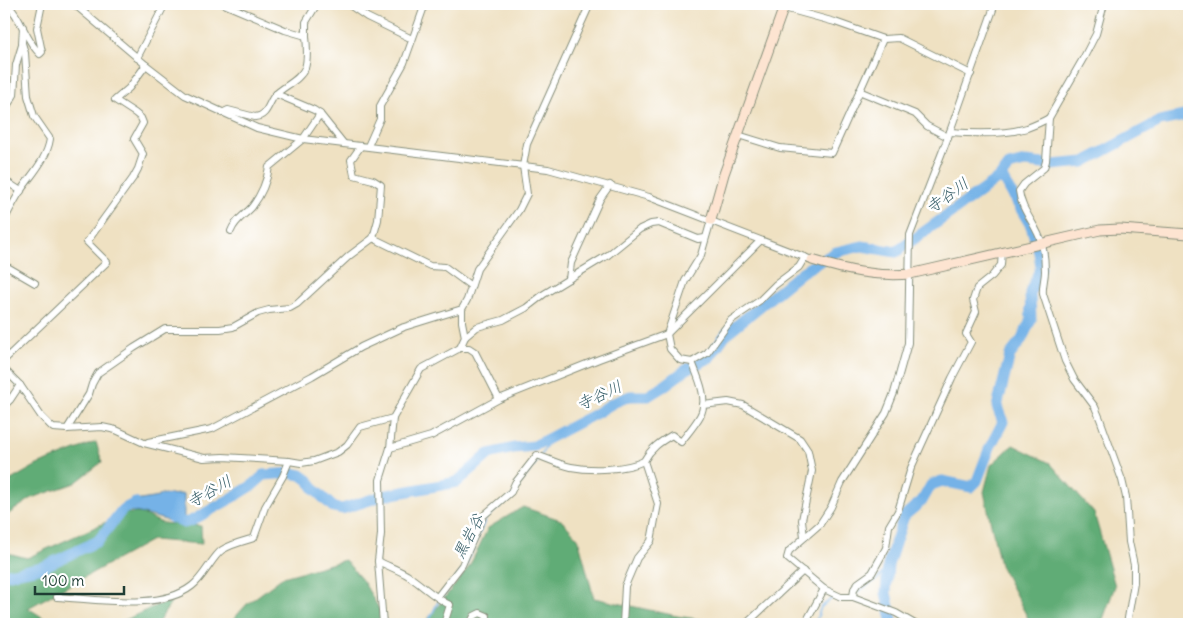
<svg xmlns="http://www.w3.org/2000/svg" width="1193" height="628" font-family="Delius,'Klee One',sans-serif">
	<rect width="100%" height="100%" fill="#fff"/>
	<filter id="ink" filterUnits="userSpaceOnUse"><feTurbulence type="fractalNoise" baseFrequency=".02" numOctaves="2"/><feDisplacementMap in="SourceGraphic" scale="10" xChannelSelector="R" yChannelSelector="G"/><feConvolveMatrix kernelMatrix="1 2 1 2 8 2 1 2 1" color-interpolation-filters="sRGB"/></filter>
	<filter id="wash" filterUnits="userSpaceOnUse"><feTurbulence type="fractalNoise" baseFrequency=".0096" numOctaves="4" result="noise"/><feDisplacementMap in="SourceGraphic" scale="20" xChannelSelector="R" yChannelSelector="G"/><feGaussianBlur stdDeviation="1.12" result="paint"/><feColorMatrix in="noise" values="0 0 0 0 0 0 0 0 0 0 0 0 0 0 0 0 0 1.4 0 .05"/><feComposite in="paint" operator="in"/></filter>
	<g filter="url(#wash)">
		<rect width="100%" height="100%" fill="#efe1c2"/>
		<g fill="#60ac76" stroke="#407455">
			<polygon points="96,442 102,462 75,483 32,498 4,517 4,484 37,465"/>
			<polygon points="1013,445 1050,463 1094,513 1115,586 1102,622 1111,624 1031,624 1000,565 984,492 991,465"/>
			<polygon points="523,507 561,520 578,538 594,598 677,616 731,624 424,624 469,567 488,528"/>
			<polygon points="126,513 140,513 162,523 201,526 202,544 152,540 28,608 53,624 4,624 4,552 27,558"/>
			<polygon points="345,560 363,581 388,624 229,624 247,604 283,577"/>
			<polygon points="164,602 171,603 157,624 116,624"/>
		</g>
		<polygon fill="#74b2e7" stroke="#4a788e" points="184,494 184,525 140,513 122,510 129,502 158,497 159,495"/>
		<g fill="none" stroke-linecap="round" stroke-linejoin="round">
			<g stroke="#74b2e7" stroke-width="2">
				<polyline points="541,455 551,437"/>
				<polyline points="856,593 878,579 888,565"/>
				<polyline points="441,598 465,567 486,518 515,494 519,485 539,459"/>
				<polyline points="427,624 438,602"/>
				<polyline points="815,624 821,607 834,597"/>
			</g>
			<g stroke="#74b2e7" stroke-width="11">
				<polyline points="171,517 184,523 191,521 232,498 253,485 264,475 291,473 301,475 308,480 315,490 333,507 342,509 382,496 457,482 489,454 514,448 534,446 595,414 613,403 630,396 648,396 664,386 687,369 709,358 726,334 802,272 836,252 862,246 896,252 988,186 1001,176 1009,166 1025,162 1052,165 1084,162 1160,121 1189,115"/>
				<polyline points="4,575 43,567 98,541 122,510 135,503"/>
				<polyline points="893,624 886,593 888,565 904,516 922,501 931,485 942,481 971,487 977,481 990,447 1003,422 997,407 1010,355 1021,341 1031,320 1030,293 1041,267 1039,253 1031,226 1001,176"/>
			</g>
		</g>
	</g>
	<g filter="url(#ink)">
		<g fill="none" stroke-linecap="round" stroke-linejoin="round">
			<g stroke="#878f7b" stroke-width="8">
				<g id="street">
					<path d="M7,4C22,18 25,40 40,54L42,52L37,28L42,4"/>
					<polyline points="74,4 146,65 185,95 257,128 303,139 548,169 649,197 812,260"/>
					<polyline points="224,4 285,30 306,36 306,22 317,4"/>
					<polyline points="348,4 367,17 412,39"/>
					<path d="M1104,4L1096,34L1084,57L1049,118L1046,161L1044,168L1024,184L1019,191C1021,211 1037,225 1042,244C1044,252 1045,263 1045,271C1045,279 1042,286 1043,294L1065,361L1074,379L1095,407L1100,419L1122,480L1126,497L1129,542L1134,565V583L1127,624"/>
					<polyline points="784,8 835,22 883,39 899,38 971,74"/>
					<polyline points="137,58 165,4"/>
					<polyline points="859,91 915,114 927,126 948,137"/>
					<polyline points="276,94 314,110 320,114 344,144"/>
					<polyline points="4,111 14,95 16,65 22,45"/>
					<path d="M222,113L228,110L255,117C268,116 268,103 275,95C284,86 300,80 305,68C308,59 307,46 306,36"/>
					<path d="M950,132C975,134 1003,135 1027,128C1035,125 1042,122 1049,118"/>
					<polyline points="738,135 780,148 832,153 883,39"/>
					<polyline points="368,146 380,119 380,106 404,63 425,4"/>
					<polyline points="4,180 21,191"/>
					<polyline points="711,220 701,255 685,281 667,334 670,349 680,360 692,362 707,353 731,320 759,301 775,285 799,267 805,257"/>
					<path d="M4,221C9,210 15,200 21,190C32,174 47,159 50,139L34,116L28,96L25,53L22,43L23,27"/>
					<path d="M231,231C235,220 245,215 252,207C261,195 267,182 269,167L303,139L320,114"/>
					<polyline points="373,238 430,266 445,267 471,286"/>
					<polyline points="4,265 35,283"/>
					<polyline points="569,279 571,263 600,199 610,185"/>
					<polyline points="465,337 462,322 462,309 467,300 477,269 519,210 527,194 523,166 527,144 590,4"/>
					<polyline points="460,348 469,348 475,352 499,399"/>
					<polyline points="4,360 107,262 87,242 133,178 138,169 143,154 134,139 143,123 141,118 135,113 115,100 129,88 146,65"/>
					<polyline points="4,369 20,385 41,416 53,428 67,429 102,427 116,430 144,443 204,458 223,457 289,461 301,463 314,461 338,452 347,445 360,427 393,418"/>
					<polyline points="703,405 728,402 743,405 800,439 808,451 812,471 802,520 804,537"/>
					<polyline points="4,406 10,400 20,385"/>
					<polyline points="67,429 89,394 92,384 98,373 134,348 165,329 220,329 233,327 258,313 269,310 290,308 297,304 349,256 373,238 378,220 381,185 373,180 354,175 351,160 361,146"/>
					<polyline points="148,442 212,429 312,376 361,347 404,327 462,309"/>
					<polyline points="390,448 431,436 499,399 599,359 667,334 760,241"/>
					<path d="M378,561C388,566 398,570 407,575C421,584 436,599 450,605L444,624"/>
					<polyline points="824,589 841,597 853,597 896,613 915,624"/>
					<path d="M438,596L462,565L483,516L511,492L515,483L537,455C548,459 560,465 571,467C592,471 625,470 644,461"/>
					<path d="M57,597C96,599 160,611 192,586C204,577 213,556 222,550C231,544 244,541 254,538L265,507L283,476L289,461"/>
					<polyline points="853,597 854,589 858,583 872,573 886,548 889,526 898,511 911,468 952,378 971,342 966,334 976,312 973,300 977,288 992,276 1001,265 1002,252"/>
					<polyline points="383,624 378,561 381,534 380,480 390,448 393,418 421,369 460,348 465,337 477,327 503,320 526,308 544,294 608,255 640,229 651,224 659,223 698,239 705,238"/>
					<polyline points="470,624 474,616 480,613 487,616 486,624"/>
					<path d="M623,624L625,586L637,558L651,541L658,504L644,461C651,448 660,442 672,435L681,442C687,434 695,425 700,416C709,400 698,377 692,362"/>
					<polyline points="746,624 803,571"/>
					<polyline points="805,624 824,589 787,558 789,551 820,524 831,507 842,482 886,413 894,393 908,343 910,235 948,137 995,4"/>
				</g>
			</g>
			<g stroke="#878f7b" stroke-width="11">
				<g id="secondary">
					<polyline points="711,220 724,174 785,4"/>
					<path d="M812,260C845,270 875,277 910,274L1100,230L1120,229L1189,234"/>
				</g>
			</g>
			<use href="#street" stroke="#fff" stroke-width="6"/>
			<use href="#secondary" stroke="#fde4d1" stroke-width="9"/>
		</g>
	</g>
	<g text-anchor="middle" stroke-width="5" stroke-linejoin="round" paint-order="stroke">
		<g font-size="16" font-style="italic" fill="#39606a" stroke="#fff">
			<text transform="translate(947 195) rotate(-36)" y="6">寺谷川</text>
			<text transform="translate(599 395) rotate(-25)" y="6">寺谷川</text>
			<text transform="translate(209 491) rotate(-29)" y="6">寺谷川</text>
			<text transform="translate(468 536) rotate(-62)" y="6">黒岩谷</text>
		</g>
	</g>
	<rect width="1193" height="628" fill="none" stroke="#fff" stroke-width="20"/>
	<path d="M35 586v8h89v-8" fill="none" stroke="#1f3d34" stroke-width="2.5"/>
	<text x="42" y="586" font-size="15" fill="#1f3d34" stroke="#ffffff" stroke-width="4" paint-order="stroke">100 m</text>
</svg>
